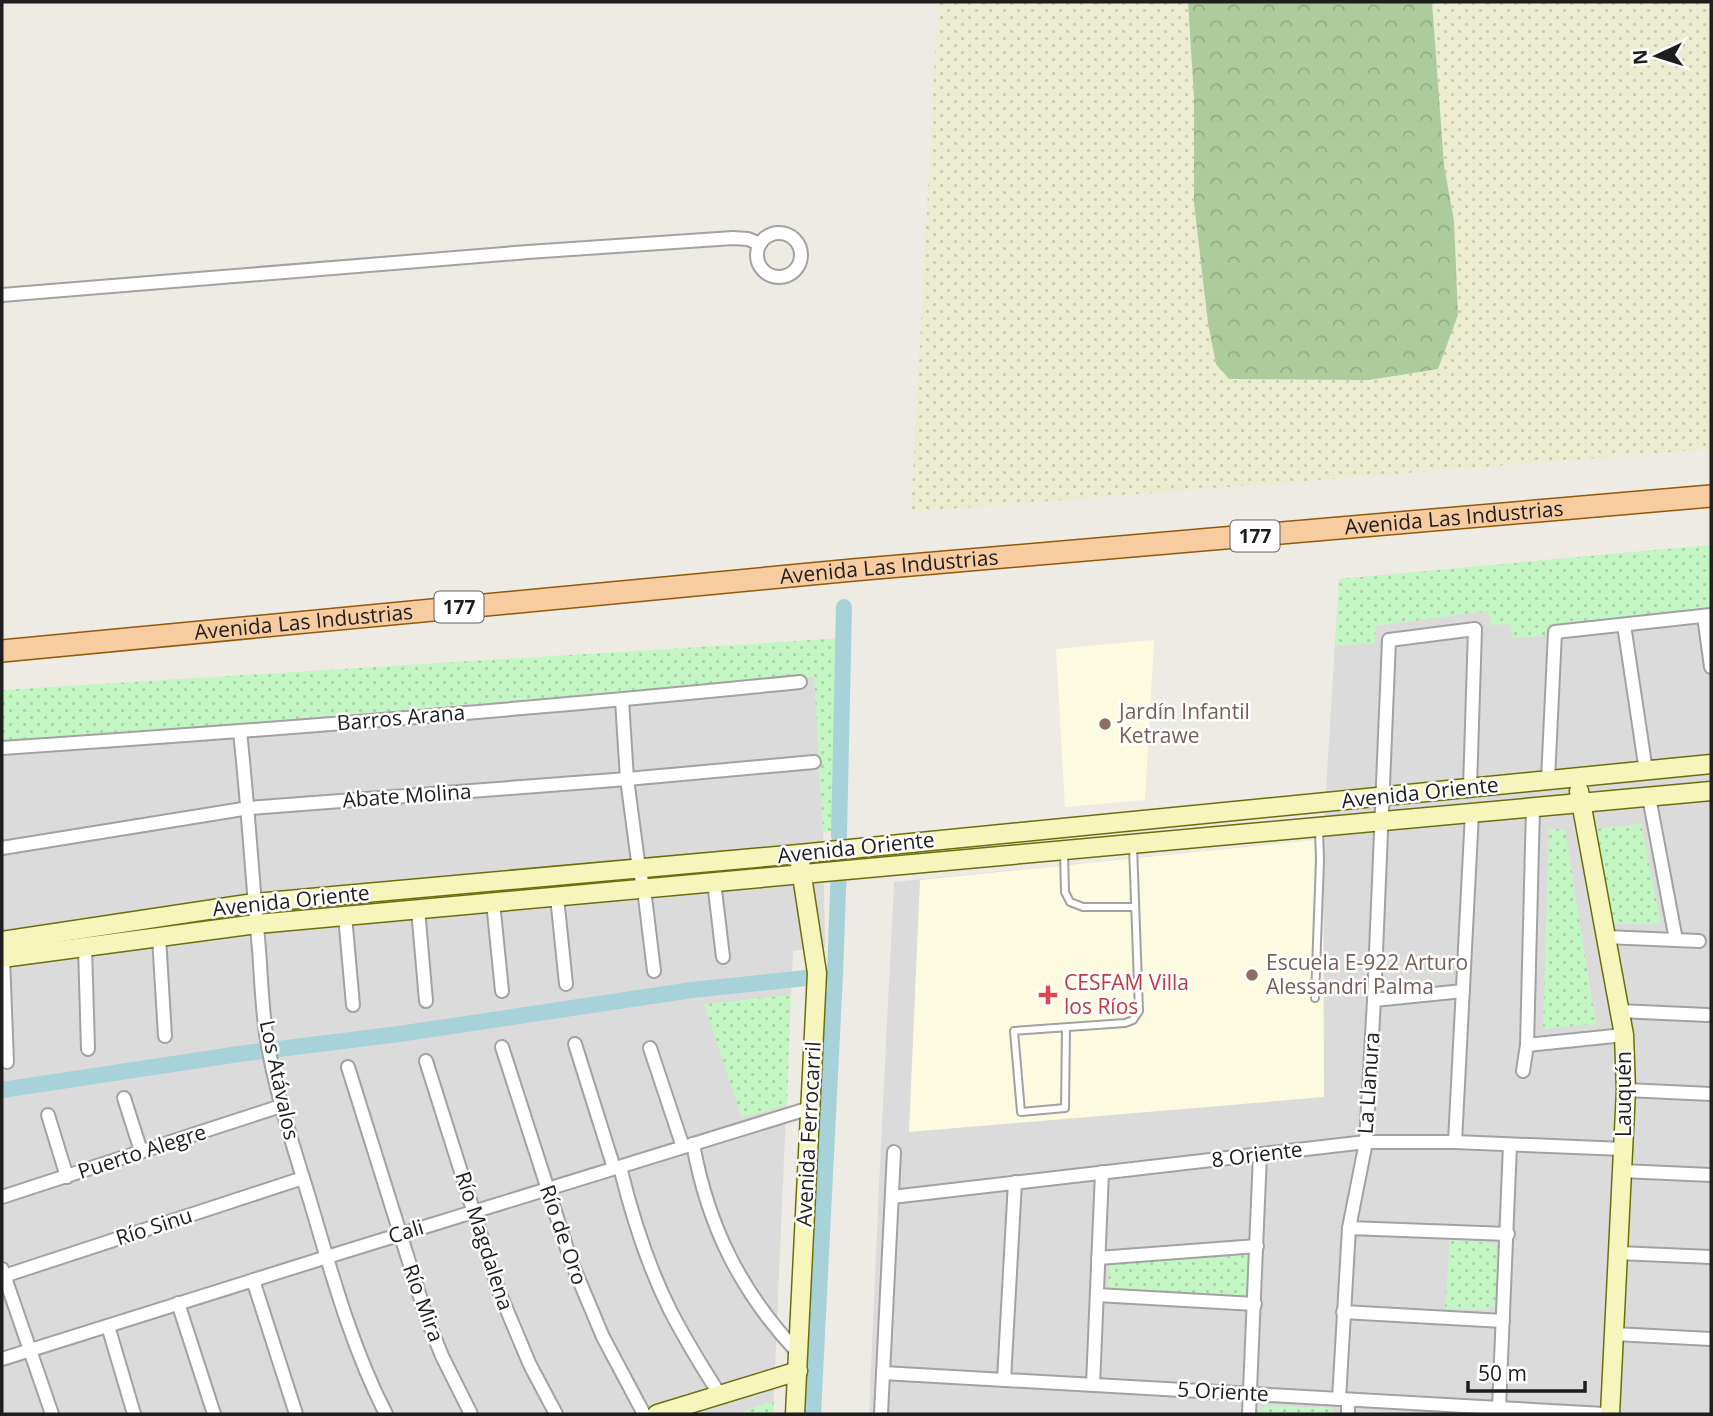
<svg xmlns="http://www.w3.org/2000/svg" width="1713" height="1416" font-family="'Open Sans',sans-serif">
	<defs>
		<pattern id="farmland-dots" width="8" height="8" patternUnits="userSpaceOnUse" patternTransform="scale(1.75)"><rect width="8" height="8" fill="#ececd1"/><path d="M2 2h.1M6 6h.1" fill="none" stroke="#cacab3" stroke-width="1.8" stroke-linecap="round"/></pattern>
		<pattern id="forest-crowns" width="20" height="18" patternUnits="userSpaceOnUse" patternTransform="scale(1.75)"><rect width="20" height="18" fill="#adcc9b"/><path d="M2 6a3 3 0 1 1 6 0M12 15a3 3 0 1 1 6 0" fill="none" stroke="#94af85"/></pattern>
		<pattern id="park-dots" width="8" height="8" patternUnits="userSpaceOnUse" patternTransform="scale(1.75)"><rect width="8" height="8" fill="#c4f6c4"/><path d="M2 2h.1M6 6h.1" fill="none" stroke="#a8d2a8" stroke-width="1.8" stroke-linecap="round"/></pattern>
	</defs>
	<rect width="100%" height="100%" fill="#eeebe5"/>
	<g fill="#dcdbdb">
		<polygon points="1711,545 1711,1414 869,1414 881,1142 894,882 1323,839 1339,579"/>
		<polygon points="815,676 823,832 825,947 793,951 773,1414 2,1414 2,743"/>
	</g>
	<g fill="#fdfbdf">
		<polygon points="1154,640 1145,800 1065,807 1056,649"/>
		<polygon points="1323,839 1324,1097 909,1132 920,880"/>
	</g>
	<polygon fill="url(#farmland-dots)" points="938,2 1188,2 1194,98 1194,203 1208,323 1458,315 1454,221 1444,165 1432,2 1711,2 1711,449 911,512"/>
	<polygon fill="url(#forest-crowns)" points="1188,2 1432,2 1444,165 1454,221 1458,315 1438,369 1369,380 1229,379 1216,364 1208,323 1194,203 1194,98"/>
	<g fill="url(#park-dots)">
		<polygon points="1711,545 1711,607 1552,625 1546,636 1512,638 1510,624 1491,625 1488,611 1376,626 1374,643 1335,646 1339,579"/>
		<polygon points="843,638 839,830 823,832 814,676 2,743 2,690"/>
		<polygon points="1641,824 1661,924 1609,924 1592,829"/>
		<polygon points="1549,828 1565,830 1596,1024 1543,1029"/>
		<polygon points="791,995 787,1105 742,1118 704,1004"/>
		<polygon points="1450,1239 1492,1243 1499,1250 1495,1304 1488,1310 1445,1309"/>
		<polygon points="1249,1254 1247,1296 1108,1289 1109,1264"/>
		<polygon points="774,1401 773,1414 735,1414"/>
		<polygon points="1266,1406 1332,1408 1334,1414 1256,1414 1256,1411"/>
	</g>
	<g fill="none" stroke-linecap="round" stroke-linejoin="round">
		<g stroke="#a7d2da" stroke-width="16">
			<polyline points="839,836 844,607"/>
			<polyline points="2,1090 239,1054 399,1034 692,990 835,975"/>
			<polyline points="813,1414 835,975 839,864"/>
		</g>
		<g stroke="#a2a2a2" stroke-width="10">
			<g id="lane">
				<polyline points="1064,852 1065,892 1070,902 1083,907 1135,907"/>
				<polyline points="1315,998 1320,860 1319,829"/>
				<polyline points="1066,1028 1065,1108 1021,1112 1014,1031 1125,1023 1133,1020 1139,1011 1133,846"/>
			</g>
		</g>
		<g stroke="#a2a2a2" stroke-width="16">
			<g id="street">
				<circle cx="779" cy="255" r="22"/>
				<polyline points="2,295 528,252 733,238 748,239 760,244"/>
				<polyline points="1704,616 1711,667"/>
				<polyline points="1624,625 1646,771"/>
				<polyline points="622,700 627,779 639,869 644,889 654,971"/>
				<path d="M240,732C248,804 252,876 259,949C261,977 262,1006 266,1034C275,1092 294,1148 311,1204C332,1275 352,1348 386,1414"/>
				<path d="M2,748C268,730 534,709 800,682"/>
				<polyline points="1548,780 1555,632 1711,615"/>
				<polyline points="1649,797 1676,940"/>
				<polyline points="2,848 249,808 627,779 814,762"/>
				<polyline points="714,882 723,957"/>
				<polyline points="557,897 566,984"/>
				<polyline points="493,902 502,991"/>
				<polyline points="418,909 426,1001"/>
				<polyline points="345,916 353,1005"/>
				<polyline points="159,937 165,1036"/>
				<polyline points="1605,937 1699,941"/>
				<polyline points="85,947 88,1049"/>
				<polyline points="3,958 7,1062"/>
				<polyline points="1374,1000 1463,991"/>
				<polyline points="1619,1011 1707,1015"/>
				<polyline points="575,1044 614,1168"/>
				<polyline points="1527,1045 1624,1035"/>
				<polyline points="502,1047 571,1261 603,1337 644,1414"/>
				<polyline points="650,1048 683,1147"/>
				<polyline points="426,1061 498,1289 530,1365 556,1414"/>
				<polyline points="348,1067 426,1316 442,1356 471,1414"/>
				<polyline points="1523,1071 1527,1045 1533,807"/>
				<polyline points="1626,1090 1711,1094"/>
				<polyline points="124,1098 141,1151"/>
				<polyline points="48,1115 67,1177"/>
				<polyline points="1455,1142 1472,813"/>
				<path d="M693,1144C708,1227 741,1292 798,1353"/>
				<path d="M620,1167C632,1216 647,1264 670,1310C685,1339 702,1367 720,1395"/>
				<polyline points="1622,1171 1711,1175"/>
				<polyline points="2,1197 281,1106"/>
				<polyline points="892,1197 1366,1142 1455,1142 1623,1149"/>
				<polyline points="1349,1228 1508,1234"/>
				<polyline points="1618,1253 1711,1257"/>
				<polyline points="1098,1258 1257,1246"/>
				<polyline points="2,1269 52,1414"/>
				<polyline points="4,1276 303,1178"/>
				<polyline points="253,1280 296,1414"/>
				<polyline points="1097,1295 1255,1304"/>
				<polyline points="178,1303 214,1414"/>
				<polyline points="1343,1312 1503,1321"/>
				<polyline points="108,1326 134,1414"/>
				<polyline points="1614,1334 1711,1339"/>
				<polyline points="2,1359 327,1257 810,1108"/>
				<polyline points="883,1373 1604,1414"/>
				<polyline points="1004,1380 1015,1182"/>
				<polyline points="1093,1385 1102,1172"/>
				<polyline points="1339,1399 1349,1228 1366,1142 1374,1000 1389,640 1475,629 1470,788"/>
				<polyline points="1499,1408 1510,1145"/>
				<polyline points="881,1414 894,1152"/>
				<polyline points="1249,1414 1260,1154"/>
				<polyline points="1348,1414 1348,1400"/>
			</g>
		</g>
		<g stroke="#6b6f0b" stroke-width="21">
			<g id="secondary">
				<polyline points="1579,791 1624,1035 1626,1090 1610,1414"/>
				<polyline points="2,941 254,903 799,854 1711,764"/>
				<polyline points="2,958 257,924 1711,791"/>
				<polyline points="657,1414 798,1371"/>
				<polyline points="795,1414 817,973 800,863"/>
			</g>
		</g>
		<g stroke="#905a08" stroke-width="24">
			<g id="primary">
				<path id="s1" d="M2,651L853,570L1711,496"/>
			</g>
		</g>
		<use href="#lane" stroke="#fff" stroke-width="6"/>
		<use href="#street" stroke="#fff" stroke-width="12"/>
		<use href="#secondary" stroke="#f6f5bb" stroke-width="18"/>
		<use href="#primary" stroke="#f7cca1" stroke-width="21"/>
	</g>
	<g fill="#8d6e63" stroke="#fff" stroke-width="2.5">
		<circle cx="1105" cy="724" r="7"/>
		<circle cx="1252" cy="975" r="7"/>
	</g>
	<path fill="#e0444e" stroke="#fff" stroke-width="2.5" d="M1044.5 984.5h7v7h7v7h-7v7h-7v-7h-7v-7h7z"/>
	<g text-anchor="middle" stroke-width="5" stroke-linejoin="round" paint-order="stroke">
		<g fill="#fff" stroke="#626262" stroke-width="2">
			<rect x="1230.5" y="520.5" width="49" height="31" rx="5"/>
			<rect x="434.5" y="591.5" width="49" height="31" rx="5"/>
		</g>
		<g font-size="19" font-weight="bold" fill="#1e1e1e">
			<text x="1255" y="543">177</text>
			<text x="459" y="614">177</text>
		</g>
		<g font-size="21" fill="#1e1e1e" stroke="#fff">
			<text dy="7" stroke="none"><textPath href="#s1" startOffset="1458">Avenida Las Industrias</textPath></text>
			<text dy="7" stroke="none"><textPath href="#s1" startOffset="891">Avenida Las Industrias</textPath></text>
			<text dy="7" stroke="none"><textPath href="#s1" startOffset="303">Avenida Las Industrias</textPath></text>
			<text transform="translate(401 718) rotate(-5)" y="7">Barros Arana</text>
			<text transform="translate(1420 793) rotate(-6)" y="7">Avenida Oriente</text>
			<text transform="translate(407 796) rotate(-4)" y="7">Abate Molina</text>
			<text transform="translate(856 848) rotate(-6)" y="7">Avenida Oriente</text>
			<text transform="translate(291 901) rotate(-6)" y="7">Avenida Oriente</text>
			<text transform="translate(279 1080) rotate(78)" y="7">Los Atávalos</text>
			<text transform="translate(1369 1083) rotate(-86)" y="7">La Llanura</text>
			<text transform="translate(1624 1094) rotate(-90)" y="7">Lauquén</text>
			<text transform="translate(809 1134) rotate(-87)" y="7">Avenida Ferrocarril</text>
			<text transform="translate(142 1152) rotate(-18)" y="7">Puerto Alegre</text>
			<text transform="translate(1257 1155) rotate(-7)" y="7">8 Oriente</text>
			<text transform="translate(154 1227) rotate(-18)" y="7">Río Sinu</text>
			<text transform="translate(406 1232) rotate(-17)" y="7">Cali</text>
			<text transform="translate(563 1235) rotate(71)" y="7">Río de Oro</text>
			<text transform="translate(484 1241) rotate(72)" y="7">Río Magdalena</text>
			<text transform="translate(423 1303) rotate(70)" y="7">Río Mira</text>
			<text transform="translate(1223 1392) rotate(3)" y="7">5 Oriente</text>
		</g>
		<g font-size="21" fill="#785e54" stroke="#fff" text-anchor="start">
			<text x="1119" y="719">Jardín Infantil<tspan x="1119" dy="24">Ketrawe</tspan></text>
			<text x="1266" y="970">Escuela E-922 Arturo<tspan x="1266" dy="24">Alessandri Palma</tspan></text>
		</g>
		<g font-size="21" fill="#be3a42" stroke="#fff" text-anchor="start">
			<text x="1064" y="990">CESFAM Villa<tspan x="1064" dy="24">los Ríos</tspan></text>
		</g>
	</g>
	<rect width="1713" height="1416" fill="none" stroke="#1e1e1e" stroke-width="7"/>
	<g transform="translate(1657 56) rotate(266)" stroke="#ffffff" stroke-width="5" paint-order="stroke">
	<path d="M0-5L12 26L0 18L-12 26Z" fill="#1e1e1e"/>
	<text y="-10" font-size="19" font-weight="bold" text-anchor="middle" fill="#1e1e1e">N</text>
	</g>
	<path d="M1468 1381v10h117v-10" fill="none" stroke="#1e1e1e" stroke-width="3.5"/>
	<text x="1478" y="1381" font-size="21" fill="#1e1e1e" stroke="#ffffff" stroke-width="5" paint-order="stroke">50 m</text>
</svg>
